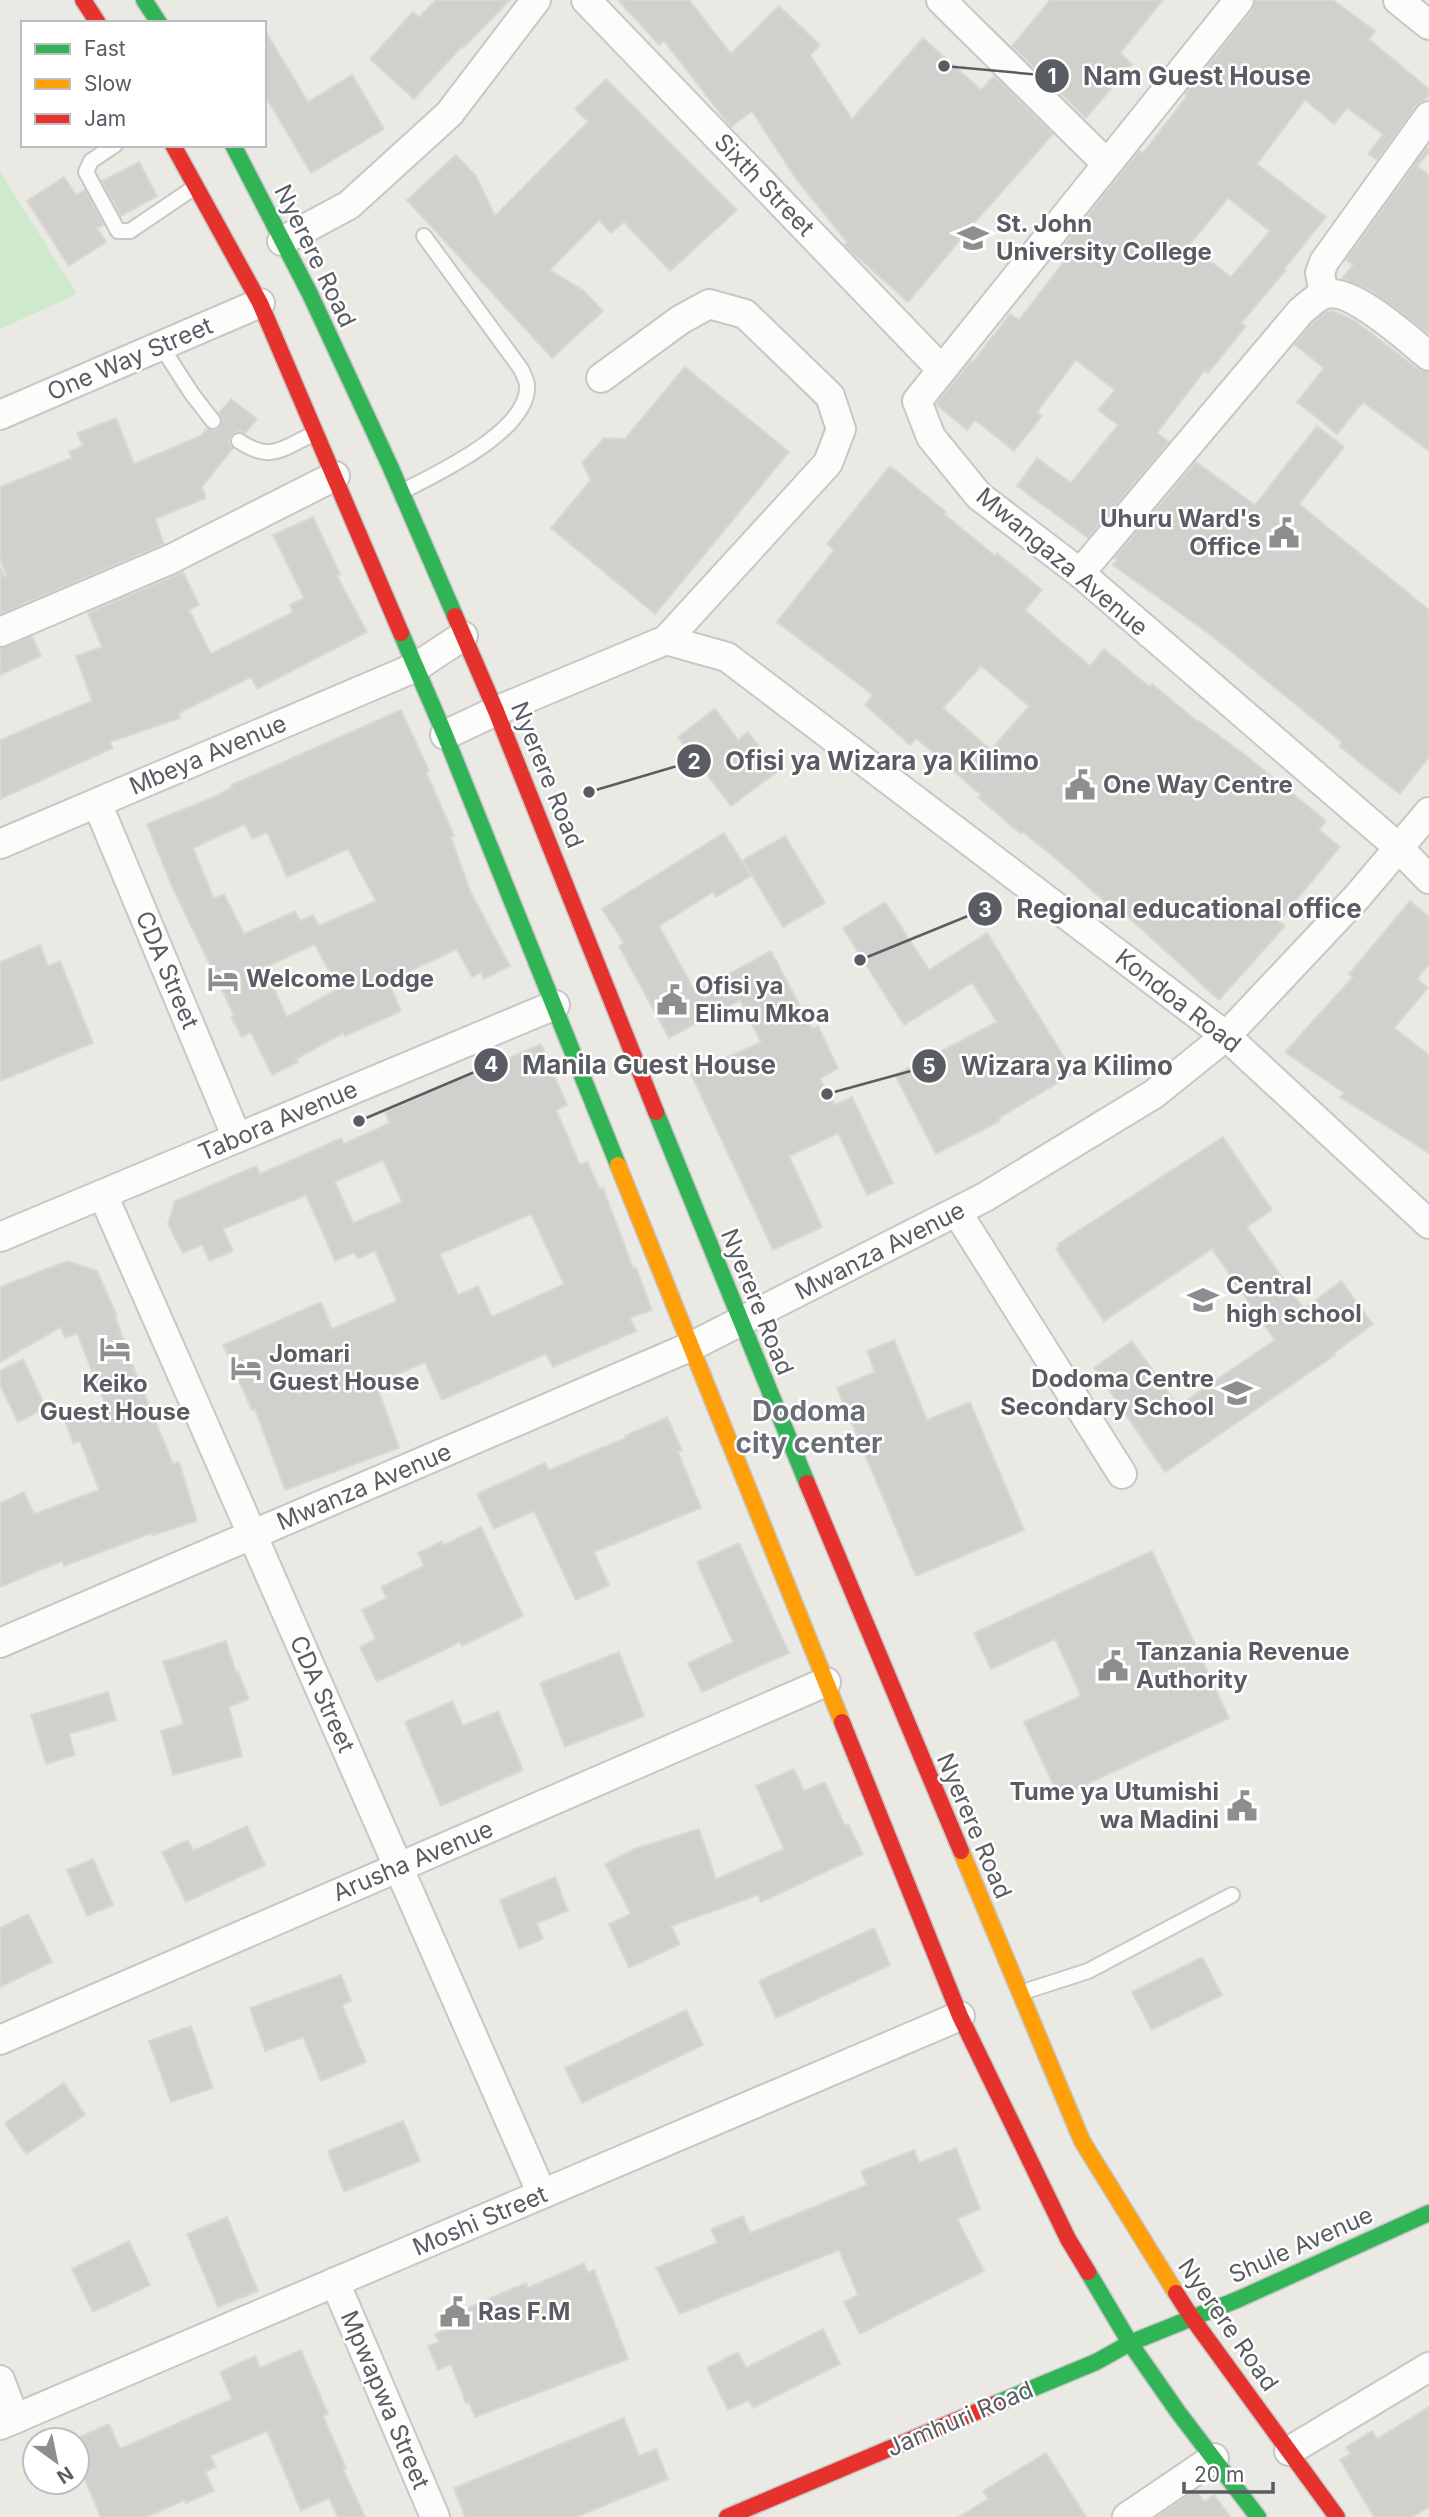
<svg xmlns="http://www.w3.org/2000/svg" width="1429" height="2517" font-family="Inter,sans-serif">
	<rect width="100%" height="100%" fill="#eae9e4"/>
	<polygon fill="#cfe9cd" points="0,172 77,294 0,329"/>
	<g fill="#d1d0cd" stroke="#dad8d3" stroke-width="2" fill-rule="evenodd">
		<polygon points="436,0 510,0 463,48 462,46 414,99 370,59 413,12 419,17"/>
		<polygon points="618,0 689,0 731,54 779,6 820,45 810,55 852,119 923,38 981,90 994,76 1053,134 976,221 908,302 844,245 847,242 796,179 752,111 731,127 664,41 659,45"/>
		<polygon points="1050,0 1163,0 1120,53 1132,64 1086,118 1012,46"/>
		<path d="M1255,0H1333L1375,31L1369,39L1429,89V96L1416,106L1377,160L1368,154L1383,134L1347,108L1334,124L1305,100L1257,164L1326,217L1284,269L1286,270L1241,323L1246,326L1208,373L1205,370L1157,433L1169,442L1088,538L1017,486L1037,458L1071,483L1118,425L1098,410L1115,390L1076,360L1037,412L1042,416L1014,451L975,420L967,430L936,404L971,361L973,362L1010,314L1019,320L1069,255L1061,249L1139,151L1143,153L1187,96L1185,94L1252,10ZM1228,198L1270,231L1231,277L1189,245Z"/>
		<polygon points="264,29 308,102 352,75 384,129 311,173 264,94"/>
		<polygon points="606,79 737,210 670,271 624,222 611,233 599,220 550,270 584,291 603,311 552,358 407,200 456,155 476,176 495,216 588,122 575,109"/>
		<polygon points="1427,147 1429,152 1417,166 1429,175 1429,334 1372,291 1342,279 1353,265 1346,260"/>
		<polygon points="139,162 157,196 121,216 102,181"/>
		<polygon points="64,177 76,195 85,190 104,225 97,228 106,242 69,266 27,201"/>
		<polygon points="1333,311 1354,320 1418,369 1429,372 1429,451 1363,402 1337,434 1297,402 1324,368 1294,344 1313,323 1326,312"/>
		<polygon points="685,367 789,452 655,614 551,528 591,480 582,463 604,438 625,439"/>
		<polygon points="231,399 257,419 245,433 238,431 231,436 229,442 233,448 202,487 206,498 155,519 164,544 0,614 0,567 5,577 7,576 0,559 0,487 72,458 69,452 83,446 77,433 116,418 134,464 201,436 207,428 214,431 218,429 223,420 219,413"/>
		<polygon points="1317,426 1344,447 1299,504 1429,610 1429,757 1400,794 1339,746 1342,742 1208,633 1113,565 1117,560 1114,558 1196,462 1255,505"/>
		<path d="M890,466L946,512L944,514L995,556L997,553L1042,590L1025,610L1090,666L1104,649L1150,687L1152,684L1198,722L1199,721L1245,755L1326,821L1319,830L1340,847L1279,921L1285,926L1219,1000L1123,912L1120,915L1061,863L1023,832L1021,834L978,797L981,795L916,738L910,745L865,705L873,695L777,622L834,550L827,544ZM981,666L1029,706L991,750L943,708Z"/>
		<polygon points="313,517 340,574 337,576 367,632 257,689 251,677 179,713 180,718 110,742 113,748 0,799 0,740 92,701 76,656 102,647 88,613 183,572 199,605 189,610 211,654 293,612 290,605 304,598 273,535"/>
		<polygon points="32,636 41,656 0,675 0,648"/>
		<polygon points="715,709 738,740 748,732 778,771 731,806 678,737"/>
		<path d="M401,710L429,771L426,772L454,836L451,837L471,893L510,966L484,979L481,972L472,977L457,949L388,981L401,1011L345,1036L343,1033L296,1059L298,1062L272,1075L251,1032L242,1037L231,1017L234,1015L171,884L147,824L214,797L232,787L231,785ZM245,824L252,839L267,832L287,877L348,849L376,901L319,926L313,915L300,921L295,911L244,934L224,894L214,899L193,848ZM315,944L338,989L287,1017L264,968Z"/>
		<polygon points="724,833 751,876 716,897 713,892 659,926 695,992 771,951 812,1029 818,1026 838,1068 820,1079 835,1105 852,1097 893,1183 867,1195 838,1133 789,1156 822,1227 773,1250 691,1074 761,1042 740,1000 669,1038 619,946 624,943 602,909"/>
		<polygon points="785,836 825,903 783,927 743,860"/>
		<polygon points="1410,901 1429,917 1429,964 1417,979 1428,988 1394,1028 1429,1055 1429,1153 1340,1097 1344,1093 1285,1052 1353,977 1349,974"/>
		<polygon points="885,902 929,970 987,933 1074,1073 999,1118 1000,1121 936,1154 895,1075 997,1022 972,983 904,1025 843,928"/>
		<polygon points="40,945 48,966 60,961 93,1043 0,1081 0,962"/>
		<path d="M541,1044L567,1105L556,1110L580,1165L587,1162L600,1189L603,1188L633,1268H636L652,1310L630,1318L636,1331L553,1367L546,1354L442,1400L425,1362L376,1384L399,1448L285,1490L255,1409L252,1410L223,1345L321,1302L332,1329L397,1301L375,1251L358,1259L354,1252L335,1261L306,1195L223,1229L233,1251L210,1261L202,1245L183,1253L168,1224L175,1201L256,1166L260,1174L341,1138L344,1144L390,1123L385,1112ZM383,1160L402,1202L353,1223L335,1182ZM531,1214L564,1284L492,1317L478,1286L458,1295L440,1254Z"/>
		<polygon points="1223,1137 1272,1210 1247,1227 1304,1309 1341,1281 1373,1324 1334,1353 1335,1355 1165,1472 1094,1368 1132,1341 1178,1406 1275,1340 1212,1249 1104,1321 1056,1249 1059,1246 1058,1244"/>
		<polygon points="67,1261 97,1271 117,1316 115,1317 135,1371 173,1464 179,1462 197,1521 153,1535 152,1533 64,1566 62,1561 0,1587 0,1503 24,1492 34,1514 99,1490 80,1441 73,1443 65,1421 105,1404 77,1333 65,1338 61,1327 0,1362 0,1287"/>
		<polygon points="894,1340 927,1420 970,1402 1024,1530 916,1576 837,1388 875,1372 867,1351"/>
		<polygon points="23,1359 46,1408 18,1422 0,1385 0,1371"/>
		<polygon points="667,1417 682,1450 678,1452 701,1508 594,1552 609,1585 576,1600 534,1511 494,1529 477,1494 545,1463 549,1470 626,1438 625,1436"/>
		<polygon points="481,1527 523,1616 462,1646 460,1642 377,1682 360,1647 376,1639 362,1610 387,1598 381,1587 424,1566 418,1553 442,1541 444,1545"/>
		<polygon points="739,1543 789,1653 702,1692 688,1663 733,1642 697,1562"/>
		<polygon points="1152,1551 1229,1718 1059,1797 1024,1722 1081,1696 1055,1639 991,1669 974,1633"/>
		<polygon points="226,1641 236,1673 238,1672 249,1699 229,1707 242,1756 173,1775 161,1731 184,1724 163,1662"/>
		<polygon points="619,1652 644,1716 565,1747 540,1683"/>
		<polygon points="108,1692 116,1720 69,1734 75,1755 46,1764 31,1715"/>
		<polygon points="452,1701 463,1726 498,1711 523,1770 441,1806 405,1722"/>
		<polygon points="794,1769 804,1791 825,1782 845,1826 848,1824 863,1854 761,1902 758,1895 671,1926 680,1944 629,1968 609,1924 631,1914 605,1864 634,1849 699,1829 716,1879 784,1849 756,1786"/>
		<polygon points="247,1826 265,1865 186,1902 162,1852 188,1840 193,1851"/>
		<polygon points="93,1859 113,1905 87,1916 67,1870"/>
		<polygon points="555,1877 568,1911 537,1923 543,1939 519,1949 500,1900"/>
		<polygon points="28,1914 52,1962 0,1987 0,1928"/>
		<polygon points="874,1928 890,1965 776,2018 759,1981"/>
		<polygon points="1202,1957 1222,1995 1152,2030 1132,1992"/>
		<polygon points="341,1975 351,2001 342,2005 366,2062 321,2081 303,2037 265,2051 250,2008"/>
		<polygon points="686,2010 703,2045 582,2103 565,2068"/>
		<polygon points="191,2026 213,2088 171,2102 149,2041"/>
		<polygon points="64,2083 85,2115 26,2154 5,2123"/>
		<polygon points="403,2121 420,2161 344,2192 328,2151"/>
		<polygon points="956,2148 980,2209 957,2219 984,2271 860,2334 844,2302 858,2295 839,2250 680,2314 656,2268 717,2243 711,2229 743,2216 750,2233 867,2185 861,2171 914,2150 919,2163"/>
		<polygon points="227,2217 258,2291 218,2307 187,2234"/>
		<polygon points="129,2241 150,2285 93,2312 72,2269"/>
		<polygon points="584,2263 588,2273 594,2270 628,2359 475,2417 469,2402 466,2403 451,2364 438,2370 428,2346 439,2342 435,2334 469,2319 465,2309 526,2283 528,2288"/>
		<polygon points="823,2329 840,2364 753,2408 749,2400 728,2410 707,2368 738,2352 746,2368"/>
		<polygon points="301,2350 328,2414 323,2416 346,2468 343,2469 365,2517 338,2517 329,2498 301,2511 267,2431 210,2456 216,2467 205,2472 214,2491 186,2503 185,2500 146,2517 101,2517 77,2462 77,2438 109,2424 120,2449 232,2399 220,2372 255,2356 260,2368"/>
		<polygon points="1429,2407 1429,2507 1412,2517 1374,2517 1340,2460 1351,2454 1346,2447 1372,2431 1377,2439"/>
		<polygon points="624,2418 639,2456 656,2449 668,2479 577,2517 465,2517 454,2488"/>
		<polygon points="1046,2453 1086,2517 959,2517 988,2499 983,2491"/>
		<polygon points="1196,2490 1204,2502 1214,2495 1230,2517 1157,2517"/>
	</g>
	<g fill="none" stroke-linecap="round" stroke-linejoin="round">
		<g stroke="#c6c7c6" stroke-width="18">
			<g id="lane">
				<polyline points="115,145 91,161 86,172 118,231 130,231 195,187"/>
				<polyline points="161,346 192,394 213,421"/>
				<path d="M239,441C272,463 281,448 314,434"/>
				<path d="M403,491C438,473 531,430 527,384C526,380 523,373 521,369L424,236"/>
				<polyline points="1020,1993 1088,1971 1232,1895"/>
			</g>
		</g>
		<g stroke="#c6c7c6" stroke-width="32">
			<g id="street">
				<polyline points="586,0 942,370"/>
				<polyline points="941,0 1107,164"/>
				<polyline points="1239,0 917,401 931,437 979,496 1080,573 1398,847 1429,879"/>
				<polyline points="1398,0 1429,25"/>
				<polyline points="282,241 349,205 449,114 536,0"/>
				<polyline points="1324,294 1320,273 1324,262 1429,116"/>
				<polyline points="0,415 260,303"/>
				<path d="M1080,573L1301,311C1308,306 1315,298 1323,295C1349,284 1409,340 1429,356"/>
				<polyline points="0,632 171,559 335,476"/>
				<polyline points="666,640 727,657 1226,1036 1429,1224"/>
				<polyline points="445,735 496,711 666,640 828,463 841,429 830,396 745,314 709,304 680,320 601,378"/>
				<polyline points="97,803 237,1138"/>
				<polyline points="0,844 416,667 463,636"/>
				<polyline points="103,1195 542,2194"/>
				<polyline points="957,1212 1122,1474"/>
				<polyline points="0,1237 555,1005"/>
				<polyline points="0,1643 692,1346 985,1197 1154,1094 1226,1036 1357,897 1429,812"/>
				<polyline points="0,2040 826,1682"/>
				<polyline points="335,2282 435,2517"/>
				<polyline points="0,2380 15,2419"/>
				<polyline points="0,2425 960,2016"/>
				<polyline points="1289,2451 1429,2367"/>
				<polyline points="1127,2517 1214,2458"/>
			</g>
		</g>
		<g stroke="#c5c5c5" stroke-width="19">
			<g id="fast">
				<polyline points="144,0 159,23"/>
				<polyline points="233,145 310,294 390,466 455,616"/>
				<polyline points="401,633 445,735 618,1165"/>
				<polyline points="656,1112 807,1483"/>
				<polyline points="1088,2272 1130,2343 1178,2412 1258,2517"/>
				<polyline points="995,2404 1096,2362 1130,2343 1239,2299 1429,2213"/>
			</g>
		</g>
		<g stroke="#c5c5c5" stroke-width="19">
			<g id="slow">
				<polyline points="618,1165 842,1722"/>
				<polyline points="961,1851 1082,2141 1176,2293"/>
			</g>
		</g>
		<g stroke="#c5c5c5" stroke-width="19">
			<g id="jam">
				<polyline points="83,0 98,23"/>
				<polyline points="173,145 260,303 401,633"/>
				<polyline points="455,616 496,711 656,1112"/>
				<polyline points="807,1483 961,1851"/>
				<polyline points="842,1722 960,2016 1068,2239 1088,2272"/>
				<polyline points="1176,2293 1192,2318 1337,2517"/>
				<polyline points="727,2517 995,2404"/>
			</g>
		</g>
		<use href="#lane" stroke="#fcfcfb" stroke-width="14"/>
		<use href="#street" stroke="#fcfcfb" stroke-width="28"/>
		<use href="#fast" stroke="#30b455" stroke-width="16"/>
		<use href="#slow" stroke="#ff9f0a" stroke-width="16"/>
		<use href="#jam" stroke="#e5322d" stroke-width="16"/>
	</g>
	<defs>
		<g id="university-bare" transform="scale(2.415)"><path d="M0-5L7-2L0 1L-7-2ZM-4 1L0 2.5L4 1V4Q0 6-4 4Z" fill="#8c8e90" stroke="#fff" stroke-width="2.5" paint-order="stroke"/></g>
		<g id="civic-bare" transform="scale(2.415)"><path d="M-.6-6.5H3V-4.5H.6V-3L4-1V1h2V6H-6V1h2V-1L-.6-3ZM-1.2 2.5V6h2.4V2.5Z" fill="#8c8e90" stroke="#fff" stroke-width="2.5" paint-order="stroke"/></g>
		<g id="hotel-bare" transform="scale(2.415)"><path d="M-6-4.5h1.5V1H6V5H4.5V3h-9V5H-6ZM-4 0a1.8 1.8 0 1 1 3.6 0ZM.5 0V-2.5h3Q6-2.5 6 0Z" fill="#8c8e90" stroke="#fff" stroke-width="2.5" paint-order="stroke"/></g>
		<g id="school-bare" transform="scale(2.415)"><path d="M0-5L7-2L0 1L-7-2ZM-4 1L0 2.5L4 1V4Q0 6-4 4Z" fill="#8c8e90" stroke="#fff" stroke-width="2.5" paint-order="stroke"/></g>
	</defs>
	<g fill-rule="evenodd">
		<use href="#university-bare" x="973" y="238"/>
		<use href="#civic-bare" x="1284" y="533"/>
		<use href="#civic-bare" x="1080" y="785"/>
		<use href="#hotel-bare" x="223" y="979"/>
		<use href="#civic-bare" x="672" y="1000"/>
		<use href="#school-bare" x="1203" y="1300"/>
		<use href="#hotel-bare" x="115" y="1349"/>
		<use href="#hotel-bare" x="246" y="1368"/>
		<use href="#school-bare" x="1237" y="1393"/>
		<use href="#civic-bare" x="1113" y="1666"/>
		<use href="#civic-bare" x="1242" y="1806"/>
		<use href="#civic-bare" x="455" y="2312"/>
	</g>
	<g text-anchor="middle" stroke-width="5" stroke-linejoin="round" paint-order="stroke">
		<g font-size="24" fill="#595d63" stroke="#fff">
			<text transform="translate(764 185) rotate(46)" y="8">Sixth Street</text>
			<text transform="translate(315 256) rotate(64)" y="8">Nyerere Road</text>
			<text transform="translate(130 359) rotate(-23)" y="8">One Way Street</text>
			<text transform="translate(1062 562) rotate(40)" y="8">Mwangaza Avenue</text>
			<text transform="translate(208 755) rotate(-23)" y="8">Mbeya Avenue</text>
			<text transform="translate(547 775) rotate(68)" y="8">Nyerere Road</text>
			<text transform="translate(167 970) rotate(67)" y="8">CDA Street</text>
			<text transform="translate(1178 1001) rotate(38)" y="8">Kondoa Road</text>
			<text transform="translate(278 1121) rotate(-23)" y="8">Tabora Avenue</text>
			<text transform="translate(880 1251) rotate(-27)" y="8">Mwanza Avenue</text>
			<text transform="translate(757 1302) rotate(68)" y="8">Nyerere Road</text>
			<text transform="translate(364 1487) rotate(-23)" y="8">Mwanza Avenue</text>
			<text transform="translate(322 1694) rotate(66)" y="8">CDA Street</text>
			<text transform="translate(974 1826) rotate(67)" y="8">Nyerere Road</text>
			<text transform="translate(413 1861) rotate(-23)" y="8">Arusha Avenue</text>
			<text transform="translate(480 2221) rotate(-23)" y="8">Moshi Street</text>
			<text transform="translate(1301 2245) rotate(-24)" y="8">Shule Avenue</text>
			<text transform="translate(1228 2325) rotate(55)" y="8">Nyerere Road</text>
			<text transform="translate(385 2400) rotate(67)" y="8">Mpwapwa Street</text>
			<text transform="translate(960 2419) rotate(-23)" y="8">Jamhuri Road</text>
		</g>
		<g font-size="24" font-weight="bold" fill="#595d63" stroke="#fff" text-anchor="start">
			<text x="996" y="232">St. John<tspan x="996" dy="28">University College</tspan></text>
			<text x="1261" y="527" text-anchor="end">Uhuru Ward's<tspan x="1261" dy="28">Office</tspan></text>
			<text x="1103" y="793">One Way Centre</text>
			<text x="246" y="987">Welcome Lodge</text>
			<text x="695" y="994">Ofisi ya<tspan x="695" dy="28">Elimu Mkoa</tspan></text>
			<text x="1226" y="1294">Central<tspan x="1226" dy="28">high school</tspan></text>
			<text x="269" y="1362">Jomari<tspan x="269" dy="28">Guest House</tspan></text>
			<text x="1214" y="1387" text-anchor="end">Dodoma Centre<tspan x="1214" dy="28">Secondary School</tspan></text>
			<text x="115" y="1392" text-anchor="middle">Keiko<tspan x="115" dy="28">Guest House</tspan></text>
			<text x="1136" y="1660">Tanzania Revenue<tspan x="1136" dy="28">Authority</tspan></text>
			<text x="1219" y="1800" text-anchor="end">Tume ya Utumishi<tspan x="1219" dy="28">wa Madini</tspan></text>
			<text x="478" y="2320">Ras F.M</text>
		</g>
		<g font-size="28" font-weight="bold" fill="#6a6f75" stroke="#fff">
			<text x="809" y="1421">Dodoma<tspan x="809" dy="32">city center</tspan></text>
		</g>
	</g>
	<path fill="none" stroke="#595d63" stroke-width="2.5" d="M944 66L1052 76M589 792L694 761M860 960L985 909M359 1121L491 1065M827 1094L929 1066"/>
	<g fill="#595d63" stroke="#fff" stroke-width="2.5">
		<circle cx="944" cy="66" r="7"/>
		<circle cx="589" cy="792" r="7"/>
		<circle cx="860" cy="960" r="7"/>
		<circle cx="359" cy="1121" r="7"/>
		<circle cx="827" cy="1094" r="7"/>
		<circle cx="1052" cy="76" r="18"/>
		<circle cx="694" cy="761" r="18"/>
		<circle cx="985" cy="909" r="18"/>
		<circle cx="491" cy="1065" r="18"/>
		<circle cx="929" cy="1066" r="18"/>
	</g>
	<g font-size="21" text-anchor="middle" font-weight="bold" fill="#fff">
		<text x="1052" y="84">1</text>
		<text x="694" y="769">2</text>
		<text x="985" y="917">3</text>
		<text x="491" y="1072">4</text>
		<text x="929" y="1074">5</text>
	</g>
	<g font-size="26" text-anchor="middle" font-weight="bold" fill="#595d63" stroke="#fff" stroke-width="5" stroke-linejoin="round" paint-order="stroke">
		<text x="1197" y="85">Nam Guest House</text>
		<text x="882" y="770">Ofisi ya Wizara ya Kilimo</text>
		<text x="1189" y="918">Regional educational office</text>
		<text x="649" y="1074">Manila Guest House</text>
		<text x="1067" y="1075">Wizara ya Kilimo</text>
	</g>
	<rect x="21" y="21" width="245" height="126" fill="#ffffff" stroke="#bdbec1" stroke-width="2"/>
	<rect x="35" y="44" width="35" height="10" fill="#30b455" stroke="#bdbec1" stroke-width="2"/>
	<text x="84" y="56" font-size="21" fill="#595d63">Fast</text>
	<rect x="35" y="79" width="35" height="10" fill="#ff9f0a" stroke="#bdbec1" stroke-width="2"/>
	<text x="84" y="91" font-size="21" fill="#595d63">Slow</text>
	<rect x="35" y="114" width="35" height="10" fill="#e5322d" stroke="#bdbec1" stroke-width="2"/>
	<text x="84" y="126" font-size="21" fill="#595d63">Jam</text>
	<g transform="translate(56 2461) rotate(147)"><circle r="33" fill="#ffffff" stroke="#bdbec1" stroke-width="2"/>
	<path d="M0-5L12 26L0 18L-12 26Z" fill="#8c8e90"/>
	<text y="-10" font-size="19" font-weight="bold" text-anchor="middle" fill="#595d63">N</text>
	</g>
	<path d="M1184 2482v10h89v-10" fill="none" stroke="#595d63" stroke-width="3.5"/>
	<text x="1194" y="2482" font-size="21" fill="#595d63" stroke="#ffffff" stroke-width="5" paint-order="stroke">20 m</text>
</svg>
